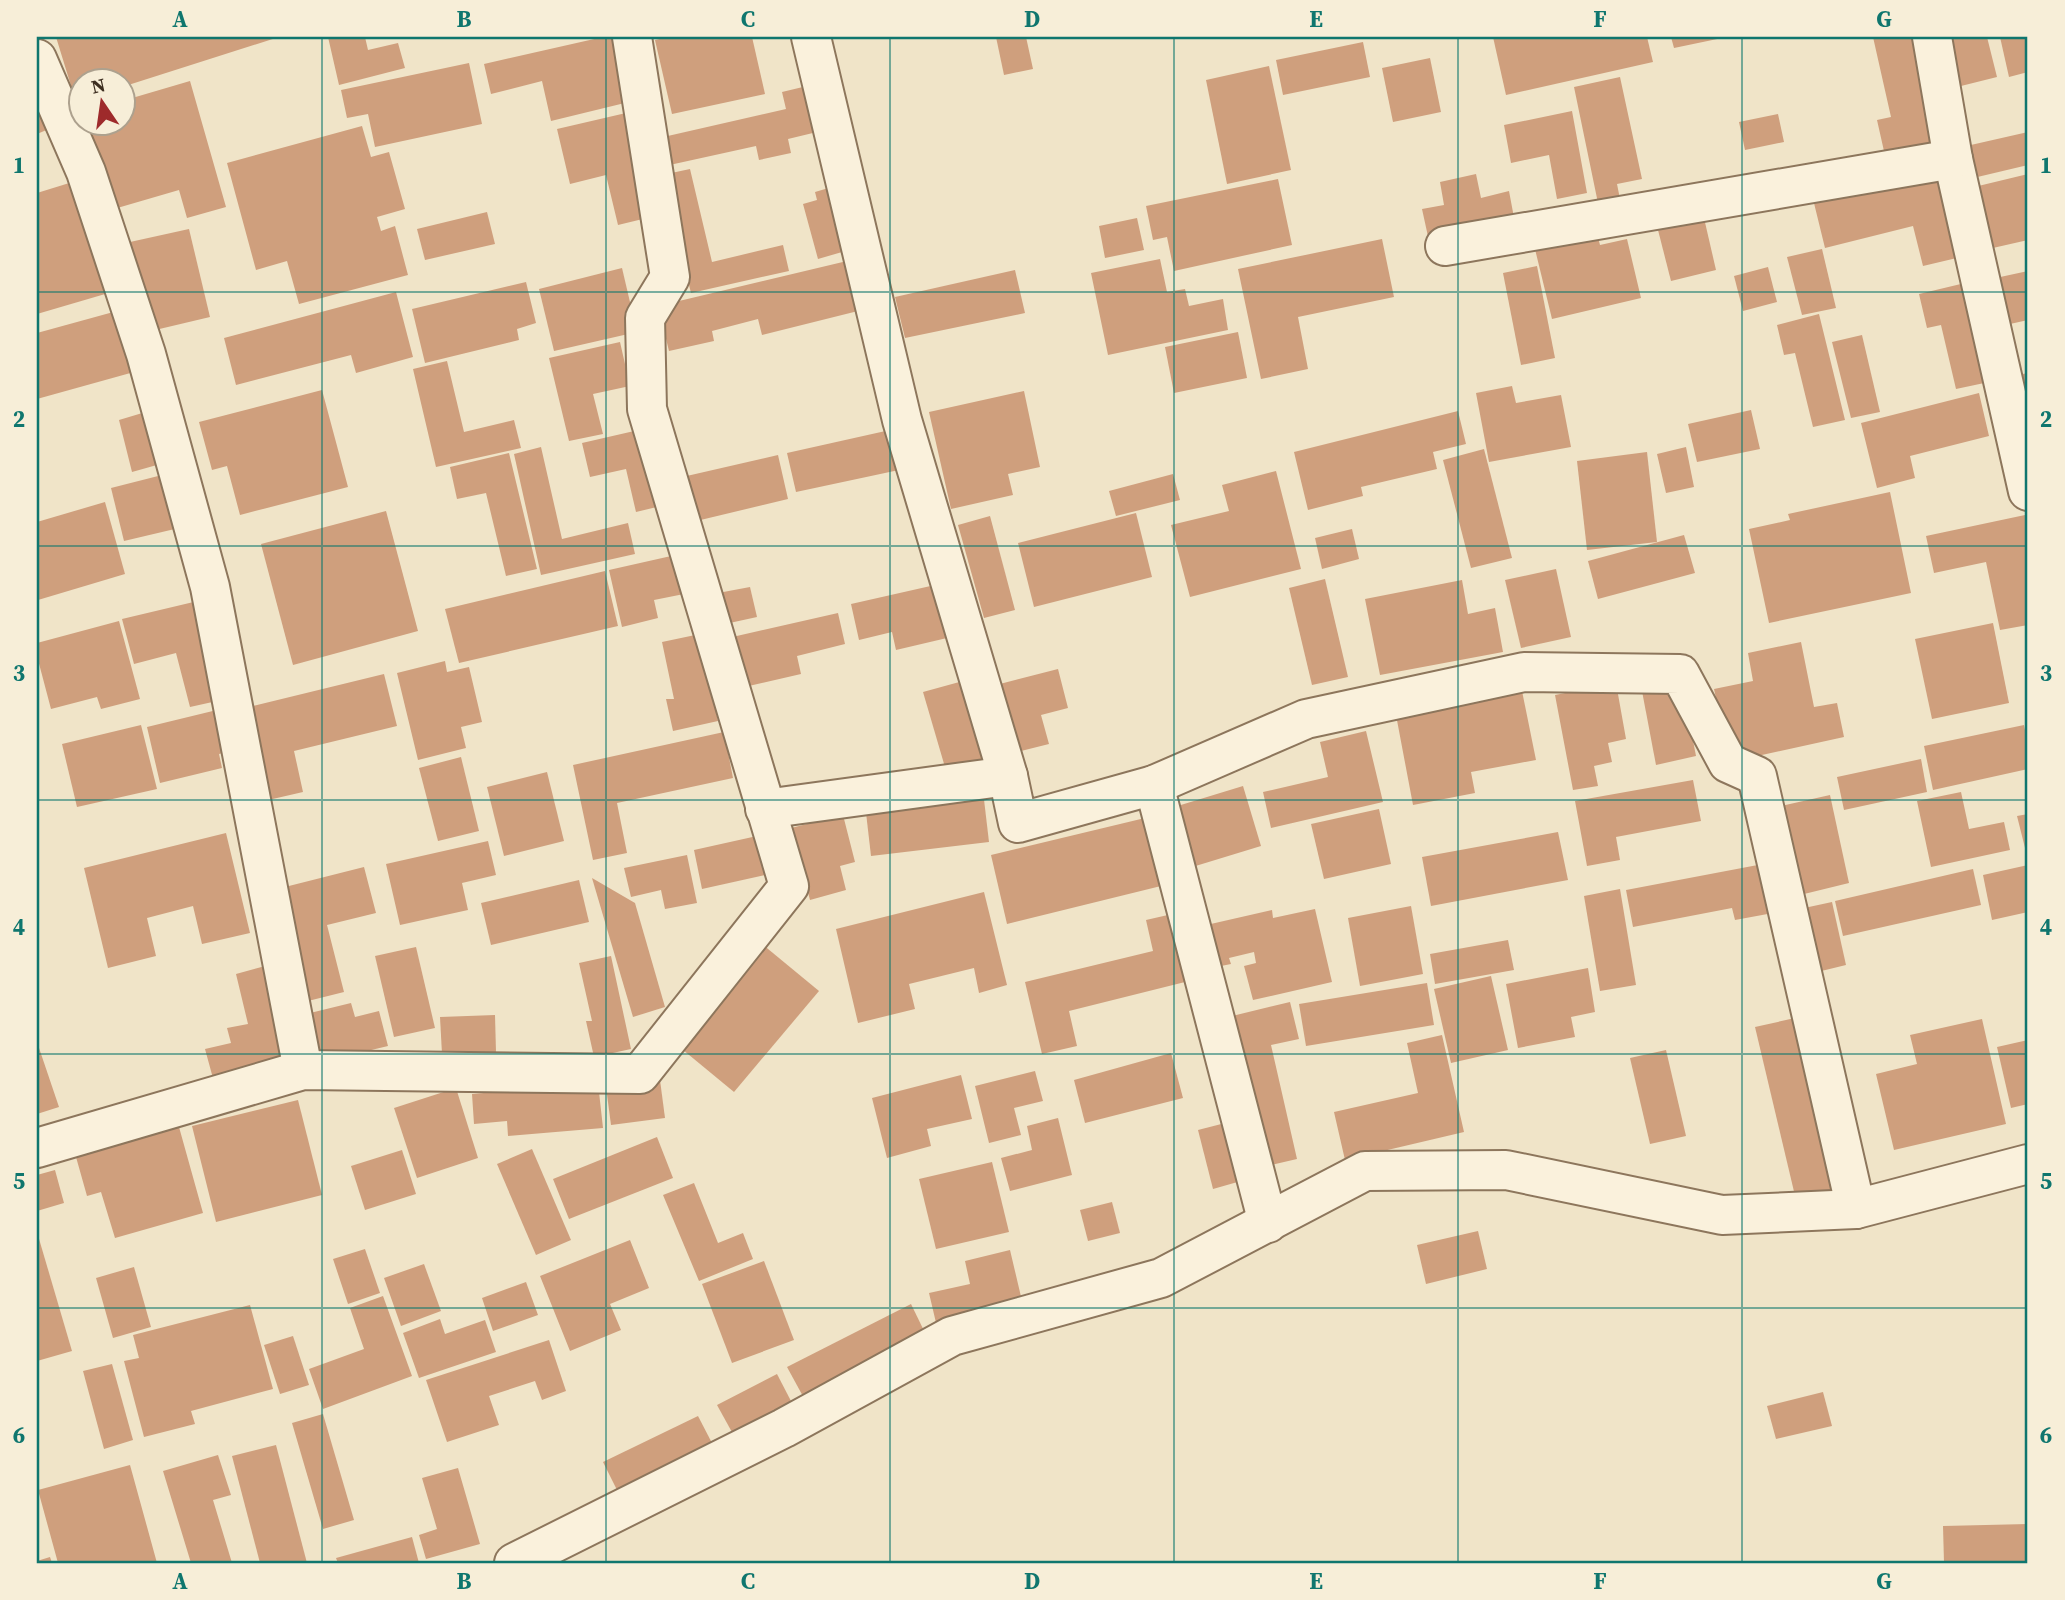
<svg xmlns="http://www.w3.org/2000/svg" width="2065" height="1600" font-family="'Source Serif 4',serif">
<rect width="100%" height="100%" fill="#f0e4c8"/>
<g fill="#cf9f7d">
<polygon points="56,37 279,37 122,87 122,80 80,80 80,100 76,102"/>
<polygon points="328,37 365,37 368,50 398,43 405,68 339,85"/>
<polygon points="603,37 617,37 633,101 551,121 542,81 491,94 484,64"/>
<polygon points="669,37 752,37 765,94 672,114 655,40"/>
<polygon points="996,37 1026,37 1033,69 1004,75"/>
<polygon points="1493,37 1647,37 1653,62 1506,95"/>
<polygon points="1671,37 1722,37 1722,38 1674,48"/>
<polygon points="1873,37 1916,37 1941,148 1886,160 1877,120 1891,117"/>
<polygon points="1940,37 1987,37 1997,77 1953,88"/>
<polygon points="2000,37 2028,37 2028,72 2009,77"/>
<polygon points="1363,42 1370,77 1283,95 1276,60"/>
<polygon points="1430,58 1441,112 1393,122 1382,68"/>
<polygon points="469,63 482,124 375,147 368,114 347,118 341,90"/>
<polygon points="1269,66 1291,170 1227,184 1206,80"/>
<polygon points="1620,77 1642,179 1617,184 1621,204 1599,208 1574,87"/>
<polygon points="37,80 56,126 37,134"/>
<polygon points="190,81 226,207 187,218 179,190 107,211 82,122 122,122 122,101"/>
<polygon points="807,86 817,132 788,139 791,153 759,160 756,146 665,166 659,138 786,109 782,92"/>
<polygon points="1572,111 1587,193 1557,199 1549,155 1511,163 1504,125"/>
<polygon points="626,113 651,217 618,225 606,175 570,184 557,129"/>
<polygon points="1778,114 1784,142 1745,150 1739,122"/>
<polygon points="362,126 371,157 389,152 405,209 377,217 381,231 395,226 408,275 299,304 287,261 256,270 227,163"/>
<polygon points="2028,132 2028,165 1969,179 1962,147"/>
<polygon points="1940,168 1961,257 1923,266 1913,226 1825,248 1813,199"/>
<polygon points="690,169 712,262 783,245 789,271 691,293 662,175"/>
<polygon points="1476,174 1481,198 1509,191 1515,223 1429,241 1422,209 1444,205 1440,182"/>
<polygon points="2028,174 2028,240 1984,250 1970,188"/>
<polygon points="1278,179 1292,245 1174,271 1167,237 1153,240 1146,206"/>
<polygon points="79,180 112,292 37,314 37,193"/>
<polygon points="832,187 849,250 818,259 803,204 817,200 815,192"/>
<polygon points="487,212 495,244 425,260 417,229"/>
<polygon points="1137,218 1144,250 1105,258 1099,226"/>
<polygon points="1704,218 1716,270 1671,281 1658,230"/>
<polygon points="189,229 210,317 151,331 130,242"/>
<polygon points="1596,230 1600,245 1627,239 1641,298 1552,319 1534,245"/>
<polygon points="1382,239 1394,297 1298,317 1308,369 1261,379 1238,269"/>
<polygon points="1822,249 1836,308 1802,315 1787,257"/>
<polygon points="1160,259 1167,292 1185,289 1189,306 1223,299 1228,330 1108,355 1091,273"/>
<polygon points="847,261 858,311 762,335 758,319 712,331 714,341 669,351 658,306"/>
<polygon points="1537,266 1555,358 1521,365 1503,273"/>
<polygon points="1768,267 1777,302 1743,311 1734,276"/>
<polygon points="622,268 637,332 554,351 539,289"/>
<polygon points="1015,270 1025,313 905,338 895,297"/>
<polygon points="2028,271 2028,320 2001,326 1991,279"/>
<polygon points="526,282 536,323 517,329 519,340 425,363 412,309"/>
<polygon points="1965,283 1989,382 1956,389 1941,325 1927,328 1919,294"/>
<polygon points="396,292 413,357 356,373 351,355 236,385 224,338"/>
<polygon points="117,311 134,372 37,399 37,333"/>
<polygon points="1819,314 1845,420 1813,427 1795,353 1784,355 1777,325"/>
<polygon points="1238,332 1247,378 1174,393 1165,347"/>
<polygon points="1862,335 1880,412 1851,418 1832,342"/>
<polygon points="620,342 630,386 593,394 603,434 569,441 549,358"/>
<polygon points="447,361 464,432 514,420 521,448 436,467 413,369"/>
<polygon points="2028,373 2028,442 2012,376"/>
<polygon points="1512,386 1516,403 1561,395 1571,447 1489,462 1476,393"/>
<polygon points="322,390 348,487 240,515 227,466 212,470 199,422"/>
<polygon points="1024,391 1040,467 1008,474 1013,495 951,509 929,412"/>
<polygon points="1979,393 1989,436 1910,456 1915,478 1877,488 1861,423"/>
<polygon points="1751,410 1760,449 1697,462 1688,424"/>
<polygon points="149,411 164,463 132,472 119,420"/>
<polygon points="1458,411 1466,444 1433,452 1437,469 1361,487 1363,496 1308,510 1294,452"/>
<polygon points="643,429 661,506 636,512 626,469 590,477 582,443"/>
<polygon points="890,430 899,470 796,492 787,453"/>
<polygon points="541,447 562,539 628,523 635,554 541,575 514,454"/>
<polygon points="1686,447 1694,487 1666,493 1657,454"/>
<polygon points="1484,449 1512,558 1471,568 1443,460"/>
<polygon points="1647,452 1657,542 1587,550 1577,461"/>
<polygon points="509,453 537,569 506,576 486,493 457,499 450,467"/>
<polygon points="778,455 788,499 688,523 678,478"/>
<polygon points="1276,471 1301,569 1190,597 1171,525 1229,511 1222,485"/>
<polygon points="166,474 179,528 124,541 111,488"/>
<polygon points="1173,474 1180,500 1116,516 1109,491"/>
<polygon points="1890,492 1911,593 1769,623 1749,529 1790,520 1788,514"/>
<polygon points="105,502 125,574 38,600 37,522"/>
<polygon points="386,511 418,631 293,665 261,544"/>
<polygon points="1136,513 1152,577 1034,607 1018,543"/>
<polygon points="2025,515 2028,529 2028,625 2000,630 1986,562 1934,573 1926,536"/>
<polygon points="990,516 1015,610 984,618 958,525"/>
<polygon points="1352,529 1359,559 1322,569 1315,538"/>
<polygon points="1684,535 1695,573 1598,599 1588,561"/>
<polygon points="680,554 689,593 654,600 658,618 622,627 609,570"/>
<polygon points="1556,569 1571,637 1521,648 1505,580"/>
<polygon points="605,571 618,626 459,663 445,609"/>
<polygon points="1325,579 1348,677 1312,685 1289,588"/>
<polygon points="1462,580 1468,614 1495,608 1503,652 1380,675 1365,599"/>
<polygon points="935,585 947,638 896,650 892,632 859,640 851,604"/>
<polygon points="750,587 757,617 725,624 718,593"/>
<polygon points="202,600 226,699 190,707 176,653 134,664 122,619"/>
<polygon points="838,613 845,644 797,656 801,674 740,688 728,638"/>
<polygon points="119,621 140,699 101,709 97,697 51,709 37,656 37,643"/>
<polygon points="1993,623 2009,703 1932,719 1915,639"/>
<polygon points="700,634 718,721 673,731 666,699 674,699 662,642"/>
<polygon points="1801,642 1814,707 1837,703 1844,737 1730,762 1714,689 1753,681 1748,653"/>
<polygon points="445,661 447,672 469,667 482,722 461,727 466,748 418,760 397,673"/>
<polygon points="1058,669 1068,708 1041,715 1049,744 1013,753 996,685"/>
<polygon points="384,674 397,726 294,751 303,792 264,801 241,709"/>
<polygon points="963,681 986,762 947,774 923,692"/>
<polygon points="1616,683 1626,739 1608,743 1612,762 1594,766 1598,786 1573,790 1555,695"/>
<polygon points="1682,684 1696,756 1656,765 1642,691"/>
<polygon points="1522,691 1536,760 1471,772 1475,793 1413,805 1396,715"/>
<polygon points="221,709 231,751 219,754 222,768 160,783 147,727"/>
<polygon points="141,725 157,789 77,807 62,744"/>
<polygon points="2024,725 2028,746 2028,769 1933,790 1924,746"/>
<polygon points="1366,731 1383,802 1271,828 1263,792 1328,777 1320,742"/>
<polygon points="724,732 733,778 617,803 627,853 593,860 573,765"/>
<polygon points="461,757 479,831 438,841 419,768"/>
<polygon points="1921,759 1927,792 1844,810 1837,777"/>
<polygon points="547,772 564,841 504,856 487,787"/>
<polygon points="1693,780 1701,821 1616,837 1620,860 1587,866 1575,801"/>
<polygon points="1243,786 1261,846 1189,868 1171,808"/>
<polygon points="983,791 989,842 871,856 865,804"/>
<polygon points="1961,792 1969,829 2004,822 2010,850 1931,867 1917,801"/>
<polygon points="1830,795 1849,883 1800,895 1781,806"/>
<polygon points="1379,809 1391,864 1324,879 1311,824"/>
<polygon points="2028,814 2028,856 2027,856 2017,816"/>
<polygon points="843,815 855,862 840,866 846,890 810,900 791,828"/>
<polygon points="1145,818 1161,886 1007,924 991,855"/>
<polygon points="1558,832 1568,880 1431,906 1422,857"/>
<polygon points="226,833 250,933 202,944 193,906 147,918 156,956 108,968 84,868"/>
<polygon points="757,836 765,875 702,889 694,850"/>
<polygon points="488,841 496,875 462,883 468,910 400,925 386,864"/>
<polygon points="687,855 697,903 665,909 661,890 631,897 624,868"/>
<polygon points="1763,864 1773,913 1735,920 1732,908 1633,927 1626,890"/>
<polygon points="2028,865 2028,912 1992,920 1983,875"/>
<polygon points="364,867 376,913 327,925 344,992 308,1001 281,888"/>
<polygon points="1973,869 1981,905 1843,936 1835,901"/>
<polygon points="592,878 635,903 665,1007 633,1017"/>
<polygon points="579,880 589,922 491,945 481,903"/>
<polygon points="1620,889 1636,985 1600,991 1584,896"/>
<polygon points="984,892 1007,985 979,993 974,968 909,984 915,1009 858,1023 836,929"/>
<polygon points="1832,902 1846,965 1809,974 1795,910"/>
<polygon points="1411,906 1423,974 1360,986 1348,918"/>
<polygon points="1315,909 1332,982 1253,1000 1244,966 1256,963 1254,952 1229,958 1231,964 1211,968 1202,926 1272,910 1273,918"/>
<polygon points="1181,912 1197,979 1069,1011 1077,1046 1042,1054 1025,982 1153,951 1146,920"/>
<polygon points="1508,940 1514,970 1435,984 1430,954"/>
<polygon points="762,944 819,991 734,1092 677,1045"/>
<polygon points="416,947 435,1028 394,1037 375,956"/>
<polygon points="611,956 631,1049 594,1057 586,1021 592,1021 579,963"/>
<polygon points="269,965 293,1062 214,1082 205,1049 231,1043 227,1028 248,1024 236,974"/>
<polygon points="1588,968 1595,1012 1571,1017 1575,1037 1518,1048 1506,984"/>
<polygon points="1491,976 1508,1050 1451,1063 1434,989"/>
<polygon points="1427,983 1434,1025 1306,1046 1299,1004"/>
<polygon points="1290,1002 1299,1039 1271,1045 1297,1159 1258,1168 1224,1018"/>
<polygon points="351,1003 355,1017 379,1011 388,1046 317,1063 306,1014"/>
<polygon points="495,1015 496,1052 442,1054 440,1017"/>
<polygon points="1795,1018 1836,1191 1796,1200 1755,1027"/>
<polygon points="1982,1019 2006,1124 1894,1150 1876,1074 1917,1064 1910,1035"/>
<polygon points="1442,1035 1464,1132 1345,1160 1334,1112 1418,1093 1407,1043"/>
<polygon points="2028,1040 2028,1104 2011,1108 1997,1047"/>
<polygon points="37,1042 59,1107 37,1114"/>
<polygon points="1666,1050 1686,1136 1650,1144 1630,1058"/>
<polygon points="1171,1053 1183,1098 1085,1123 1074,1080"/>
<polygon points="1035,1071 1043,1101 1014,1108 1021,1135 989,1143 975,1086"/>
<polygon points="961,1075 972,1119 927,1129 931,1146 887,1158 872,1098"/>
<polygon points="660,1080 665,1118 611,1125 606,1087"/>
<polygon points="598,1083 603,1128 508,1136 507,1121 474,1124 472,1094"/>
<polygon points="456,1088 478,1158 417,1178 394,1108"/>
<polygon points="298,1100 322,1195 216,1222 192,1126"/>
<polygon points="1058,1118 1072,1175 1010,1191 1001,1158 1032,1150 1027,1126"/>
<polygon points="1233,1121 1248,1179 1213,1189 1198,1130"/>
<polygon points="179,1127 203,1213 115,1238 101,1192 87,1196 76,1157"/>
<polygon points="657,1137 673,1178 569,1219 553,1179"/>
<polygon points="532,1149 571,1240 536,1255 497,1164"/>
<polygon points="402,1150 416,1194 365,1210 351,1166"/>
<polygon points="992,1162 1009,1232 936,1249 919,1179"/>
<polygon points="55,1170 64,1203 37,1211 37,1175"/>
<polygon points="694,1183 718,1243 743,1233 753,1259 699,1281 663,1195"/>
<polygon points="1112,1202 1120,1233 1088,1241 1080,1210"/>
<polygon points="1478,1231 1487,1269 1426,1284 1417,1245"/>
<polygon points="37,1232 72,1351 37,1361"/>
<polygon points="630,1240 649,1288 610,1304 621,1330 570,1351 540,1276"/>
<polygon points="365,1249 380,1293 348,1304 333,1259"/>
<polygon points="1010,1250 1023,1305 937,1327 929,1293 970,1284 965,1261"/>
<polygon points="764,1261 794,1340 732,1363 702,1284"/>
<polygon points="424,1264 441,1311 401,1326 384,1278"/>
<polygon points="134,1267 151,1327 113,1338 96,1278"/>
<polygon points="526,1282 538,1315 493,1331 482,1298"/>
<polygon points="383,1296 412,1376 323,1409 309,1369 364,1349 350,1308"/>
<polygon points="911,1304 928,1339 805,1400 787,1367"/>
<polygon points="250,1305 273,1389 191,1411 195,1424 144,1437 124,1361 139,1358 133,1335"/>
<polygon points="440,1319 445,1334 485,1320 496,1352 419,1378 403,1333"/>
<polygon points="293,1336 309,1385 280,1394 264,1345"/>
<polygon points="549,1340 566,1391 542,1400 535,1381 489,1396 499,1425 447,1442 426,1380"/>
<polygon points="112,1364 133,1440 104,1449 83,1371"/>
<polygon points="777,1374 792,1403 733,1434 717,1405"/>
<polygon points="1823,1392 1832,1426 1776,1439 1767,1406"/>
<polygon points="323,1414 354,1520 323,1529 292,1423"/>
<polygon points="698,1416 713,1445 618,1492 603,1462"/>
<polygon points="276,1445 307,1563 260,1563 232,1456"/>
<polygon points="218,1455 231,1495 213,1500 232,1563 191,1563 163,1471"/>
<polygon points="130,1465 157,1563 125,1563 124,1561 58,1563 38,1490"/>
<polygon points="458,1468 480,1544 426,1559 419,1535 437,1529 422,1478"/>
<polygon points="2028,1524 2028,1563 1944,1563 1943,1526"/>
<polygon points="412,1537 419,1563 338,1563 336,1558"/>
<polygon points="50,1557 52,1563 37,1563 37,1561"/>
</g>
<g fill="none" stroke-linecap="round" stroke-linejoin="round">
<defs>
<g id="street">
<polyline points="811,37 902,420 1008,776 1018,823 1154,785 1306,719 1524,672 1680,674 1728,763 1757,776 1856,1209"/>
<polyline points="1932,37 1953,159 2028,491"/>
<polyline points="37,59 86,172 146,354 210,587 303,1070"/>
<polyline points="1445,246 1953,159"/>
<polyline points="1154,785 1268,1223"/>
<polyline points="765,809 1008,776"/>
<polyline points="37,1148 303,1070 640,1074 789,886 647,409 645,318 670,277 632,37"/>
<polyline points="514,1563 784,1428 952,1336 1161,1278 1365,1171 1506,1170 1722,1215 1856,1209 2028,1164"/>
</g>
</defs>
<use href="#street" stroke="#8d765c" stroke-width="42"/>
<use href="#street" stroke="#faf1dc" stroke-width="38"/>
</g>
<path fill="none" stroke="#0f766e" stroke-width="2" stroke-opacity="0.55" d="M322,37V1563M606,37V1563M890,37V1563M1174,37V1563M1458,37V1563M1742,37V1563M37,292H2028M37,546H2028M37,800H2028M37,1054H2028M37,1308H2028"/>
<rect width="2065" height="1600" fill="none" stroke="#f7eed8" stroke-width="77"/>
<g transform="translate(102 102) rotate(347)"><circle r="33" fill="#f7eed8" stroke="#ada18e" stroke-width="2"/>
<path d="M0-5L12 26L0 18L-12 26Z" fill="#9e2a2b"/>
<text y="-10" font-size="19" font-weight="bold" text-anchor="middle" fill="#3d2e20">N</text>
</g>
<rect x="38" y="38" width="1988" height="1524" fill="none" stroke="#0f766e" stroke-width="2.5"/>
<g font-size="23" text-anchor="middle" font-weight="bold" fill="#0f766e">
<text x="180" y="27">A</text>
<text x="464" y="27">B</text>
<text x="748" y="27">C</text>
<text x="1032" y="27">D</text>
<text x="1316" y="27">E</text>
<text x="1600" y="27">F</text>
<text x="1884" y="27">G</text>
<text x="19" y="173">1</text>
<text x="2046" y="173">1</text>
<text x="19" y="427">2</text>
<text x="2046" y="427">2</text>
<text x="19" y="681">3</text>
<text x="2046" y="681">3</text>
<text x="19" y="935">4</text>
<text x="2046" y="935">4</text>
<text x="19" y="1189">5</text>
<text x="2046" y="1189">5</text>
<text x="19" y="1443">6</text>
<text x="2046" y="1443">6</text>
<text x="180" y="1589">A</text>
<text x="464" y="1589">B</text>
<text x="748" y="1589">C</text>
<text x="1032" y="1589">D</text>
<text x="1316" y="1589">E</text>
<text x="1600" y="1589">F</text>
<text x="1884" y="1589">G</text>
</g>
</svg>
